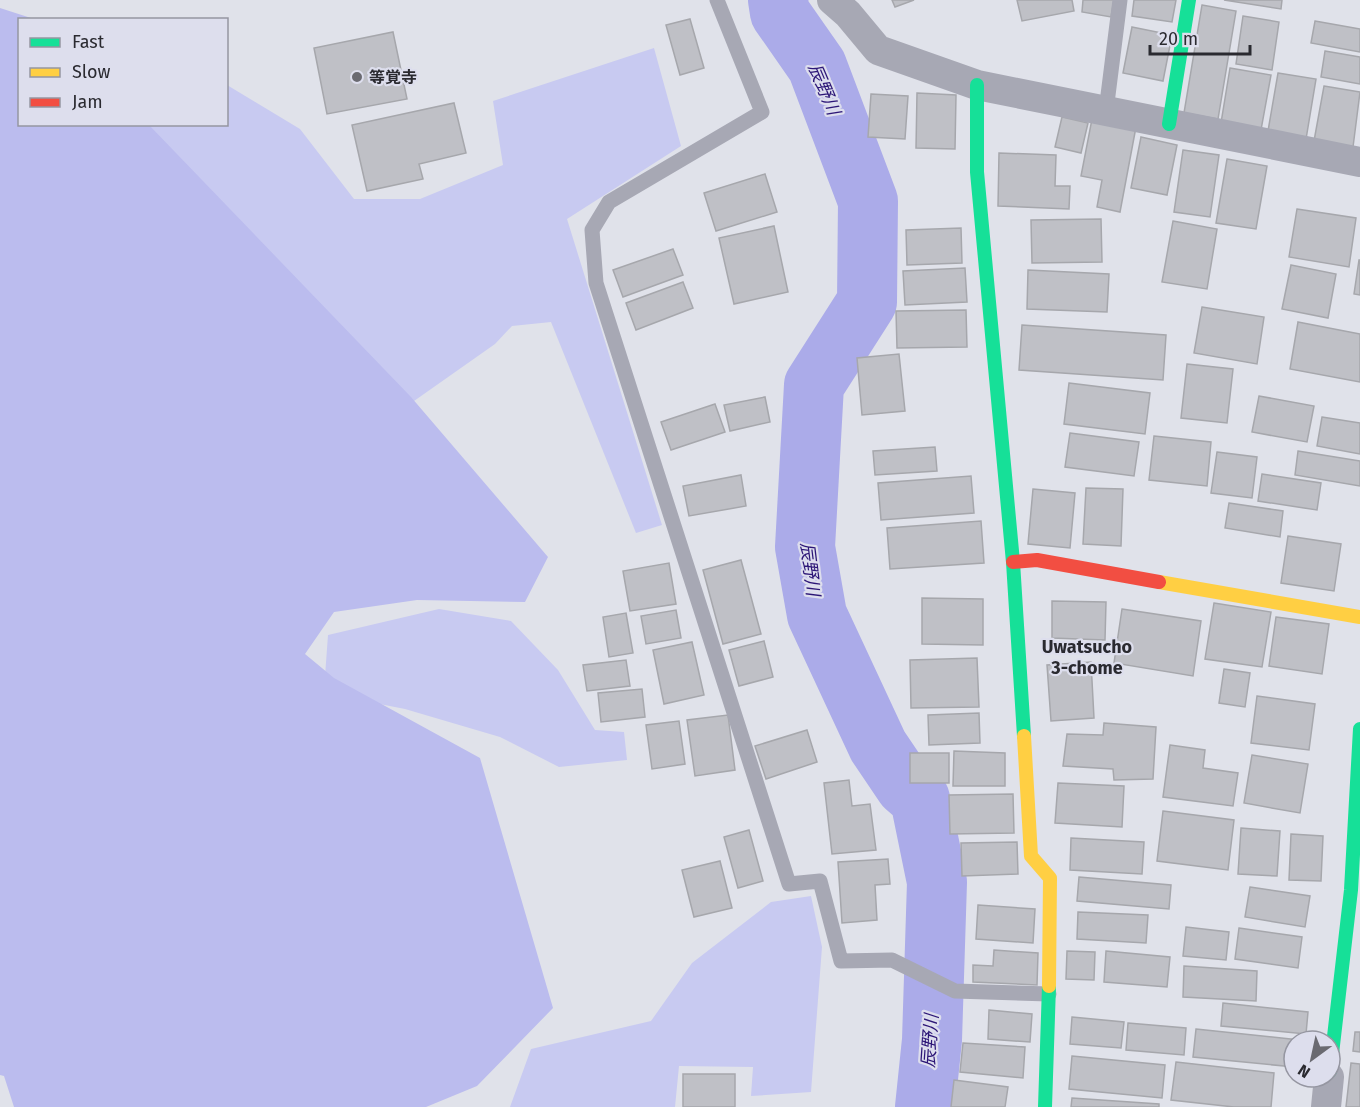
<svg xmlns="http://www.w3.org/2000/svg" width="1360" height="1107" font-family="'Fira Sans','Noto Sans JP',sans-serif">
<rect width="100%" height="100%" fill="#e0e2ea"/>
<g fill="#c8caf1">
<polygon points="654,48 681,146 567,219 662,525 636,533 551,322 512,326 495,344 414,401 131,125 226,124 227,85 300,129 354,199 420,199 503,165 493,101"/>
<polygon points="439,609 511,621 558,670 595,730 624,732 627,760 559,767 500,737 405,709 334,695 324,690 328,635"/>
<polygon points="811,896 822,947 811,1092 751,1096 753,1067 679,1066 675,1107 510,1107 531,1049 651,1021 692,963 771,902"/>
</g>
<polygon fill="#bbbcee" points="0,8 34,19 20,20 20,124 149,125 411,397 548,557 525,602 417,600 334,612 305,654 334,678 480,758 553,1008 477,1086 426,1107 14,1107 4,1076 0,1075"/>
<g fill="none" stroke-linecap="round" stroke-linejoin="round">
<polyline stroke="#ababe9" stroke-width="60" points="778,0 780,13 817,66 868,201 867,302 814,385 805,547 817,615 878,746 905,786 920,799 937,882 932,1040 925,1107"/>
</g>
<g fill="#bfc0c6" stroke="#a6a7ac" stroke-width="1.5">
<polygon points="892,0 914,0 895,7"/>
<polygon points="1017,0 1072,0 1074,11 1022,21"/>
<polygon points="1083,0 1114,0 1111,17 1082,12"/>
<polygon points="1134,0 1176,0 1172,22 1132,16"/>
<polygon points="1224,0 1282,0 1281,9"/>
<polygon points="1202,5 1236,11 1218,119 1184,113"/>
<polygon points="1243,16 1279,22 1272,70 1236,64"/>
<polygon points="690,19 704,68 680,75 666,25"/>
<polygon points="1315,21 1360,29 1360,52 1311,43"/>
<polygon points="1132,27 1172,35 1163,81 1123,73"/>
<polygon points="393,32 407,99 327,114 314,48"/>
<polygon points="1325,51 1360,57 1360,84 1321,77"/>
<polygon points="1230,68 1271,75 1261,130 1221,123"/>
<polygon points="1278,73 1316,79 1306,139 1268,131"/>
<polygon points="1324,86 1360,92 1353,147 1314,141"/>
<polygon points="917,93 956,95 955,149 916,148"/>
<polygon points="871,94 908,96 905,139 868,137"/>
<polygon points="454,103 466,153 419,164 423,179 367,191 352,125"/>
<polygon points="1062,117 1088,123 1081,153 1055,147"/>
<polygon points="1092,119 1136,127 1120,212 1097,207 1102,180 1081,176"/>
<polygon points="1141,137 1177,145 1167,195 1131,188"/>
<polygon points="1183,150 1219,155 1210,217 1174,212"/>
<polygon points="999,153 1056,155 1055,186 1070,186 1069,209 998,206"/>
<polygon points="1227,159 1267,166 1256,229 1216,223"/>
<polygon points="765,174 777,212 716,231 704,193"/>
<polygon points="1297,209 1356,218 1349,267 1289,257"/>
<polygon points="1101,219 1102,262 1032,263 1031,220"/>
<polygon points="1173,221 1217,229 1207,289 1162,282"/>
<polygon points="774,226 788,292 734,304 719,238"/>
<polygon points="961,228 962,263 907,265 906,230"/>
<polygon points="673,249 683,275 623,297 613,270"/>
<polygon points="1359,260 1360,260 1360,295 1354,294"/>
<polygon points="1291,265 1336,274 1328,318 1282,309"/>
<polygon points="965,268 967,302 905,305 903,271"/>
<polygon points="1028,270 1109,274 1107,312 1027,309"/>
<polygon points="683,282 693,308 636,330 626,303"/>
<polygon points="1202,307 1264,317 1257,364 1194,353"/>
<polygon points="966,310 967,347 897,348 896,311"/>
<polygon points="1298,322 1360,334 1360,382 1290,369"/>
<polygon points="1022,325 1166,335 1163,380 1019,370"/>
<polygon points="899,354 905,411 862,415 857,358"/>
<polygon points="1187,364 1233,369 1227,423 1181,418"/>
<polygon points="1069,383 1150,393 1145,434 1064,424"/>
<polygon points="1259,396 1314,406 1307,442 1252,432"/>
<polygon points="765,397 770,422 730,431 724,405"/>
<polygon points="715,404 725,432 671,450 661,422"/>
<polygon points="1322,417 1360,423 1360,454 1317,446"/>
<polygon points="1070,433 1139,442 1134,476 1065,467"/>
<polygon points="1154,436 1211,442 1207,486 1149,480"/>
<polygon points="935,447 937,471 875,475 873,451"/>
<polygon points="1298,451 1360,461 1360,486 1295,475"/>
<polygon points="1217,452 1257,457 1252,498 1211,493"/>
<polygon points="1262,474 1321,483 1317,510 1258,501"/>
<polygon points="741,475 746,506 689,516 683,486"/>
<polygon points="971,476 974,513 881,520 878,483"/>
<polygon points="1086,488 1123,489 1121,546 1083,544"/>
<polygon points="1033,489 1075,493 1070,548 1028,544"/>
<polygon points="1229,503 1283,511 1280,537 1225,528"/>
<polygon points="981,521 984,563 890,569 887,528"/>
<polygon points="1288,536 1341,544 1334,591 1281,583"/>
<polygon points="741,560 761,634 723,644 703,570"/>
<polygon points="669,563 676,604 630,611 623,571"/>
<polygon points="922,598 983,599 983,645 922,644"/>
<polygon points="1052,601 1106,602 1105,640 1052,638"/>
<polygon points="1214,603 1271,612 1262,667 1205,659"/>
<polygon points="1122,609 1201,621 1193,676 1114,663"/>
<polygon points="676,610 681,638 646,644 641,616"/>
<polygon points="626,613 633,653 609,657 603,617"/>
<polygon points="1276,617 1329,624 1322,674 1269,666"/>
<polygon points="764,641 773,677 739,686 729,650"/>
<polygon points="692,642 704,695 664,704 653,650"/>
<polygon points="977,658 979,707 911,708 910,660"/>
<polygon points="626,660 630,686 587,691 583,665"/>
<polygon points="1091,662 1094,718 1051,721 1047,665"/>
<polygon points="1224,669 1250,673 1245,707 1219,703"/>
<polygon points="642,689 645,717 601,722 598,693"/>
<polygon points="1257,696 1315,704 1309,750 1251,743"/>
<polygon points="979,713 980,743 929,745 928,715"/>
<polygon points="728,715 735,770 695,776 687,720"/>
<polygon points="679,721 685,764 652,769 646,725"/>
<polygon points="1104,723 1156,727 1153,779 1114,780 1113,769 1063,766 1067,734 1103,735"/>
<polygon points="807,730 817,762 766,779 755,746"/>
<polygon points="1170,745 1205,750 1203,768 1238,773 1233,806 1163,797"/>
<polygon points="954,751 1005,753 1005,786 953,786"/>
<rect x="910" y="753" width="39" height="30"/>
<polygon points="1252,755 1308,764 1300,813 1244,803"/>
<polygon points="849,780 852,806 870,804 876,850 832,854 824,783"/>
<polygon points="1058,783 1124,786 1122,827 1055,823"/>
<polygon points="1013,794 1014,833 950,834 949,795"/>
<polygon points="1163,811 1234,820 1228,870 1157,861"/>
<polygon points="1241,828 1280,831 1277,876 1238,874"/>
<polygon points="749,830 763,881 738,888 724,837"/>
<polygon points="1291,834 1323,836 1321,881 1289,880"/>
<polygon points="1071,838 1144,842 1142,874 1070,870"/>
<polygon points="1017,842 1018,874 962,876 961,843"/>
<polygon points="888,859 890,884 875,885 877,920 842,923 838,862"/>
<polygon points="720,861 732,908 694,917 682,870"/>
<polygon points="1079,877 1171,885 1169,909 1077,901"/>
<polygon points="1250,887 1310,896 1305,927 1245,917"/>
<polygon points="978,905 1035,909 1033,943 976,939"/>
<polygon points="1078,912 1148,915 1146,943 1077,939"/>
<polygon points="1186,927 1229,932 1226,960 1183,956"/>
<polygon points="1239,928 1302,937 1298,968 1235,959"/>
<polygon points="994,950 1038,953 1037,985 973,982 973,965 993,966"/>
<polygon points="1067,951 1095,952 1094,980 1066,979"/>
<polygon points="1106,951 1170,957 1167,987 1104,982"/>
<polygon points="1184,966 1257,971 1256,1001 1183,997"/>
<polygon points="1223,1003 1308,1012 1306,1034 1221,1026"/>
<polygon points="989,1010 1032,1014 1030,1042 988,1039"/>
<polygon points="1072,1017 1124,1022 1121,1048 1070,1044"/>
<polygon points="1128,1023 1186,1028 1184,1055 1126,1050"/>
<polygon points="1196,1029 1300,1040 1294,1041 1294,1067 1193,1057"/>
<polygon points="1355,1032 1360,1032 1360,1052 1353,1051"/>
<polygon points="963,1043 1025,1047 1023,1078 960,1072"/>
<polygon points="1072,1056 1165,1065 1162,1098 1069,1089"/>
<polygon points="1176,1062 1274,1073 1271,1107 1234,1107 1171,1100"/>
<polygon points="1351,1063 1360,1064 1360,1107 1346,1107"/>
<rect x="683" y="1074" width="52" height="33"/>
<polygon points="954,1080 1008,1087 1005,1107 951,1107"/>
<polygon points="1072,1098 1159,1104 1159,1107 1071,1107"/>
</g>
<g fill="none" stroke-linecap="round" stroke-linejoin="round">
<g stroke="#a7a8b4" stroke-width="15">
<polyline points="717,0 762,112 609,202 592,230 596,283 789,884 820,881 841,961 892,960 955,991 1049,994"/>
<polyline points="1106,111 1120,0"/>
</g>
<g stroke="#a7a8b4" stroke-width="30">
<polyline points="832,0 848,14 878,50 977,85 1360,162"/>
<polyline points="1326,1107 1329,1077"/>
</g>
<g stroke="#16e098" stroke-width="14">
<polyline points="977,85 977,172 1013,562 1024,736"/>
<polyline points="1169,124 1189,0"/>
<polyline points="1330,1071 1351,890 1360,729"/>
<polyline points="1045,1107 1049,986"/>
</g>
<g stroke="#ffcf43" stroke-width="14">
<polyline points="1159,582 1360,617"/>
<polyline points="1024,736 1031,856 1050,878 1049,986"/>
</g>
<polyline stroke="#f24e42" stroke-width="14" points="1013,562 1037,560 1159,582"/>
</g>
<circle fill="#6a6a71" stroke="#dddeed" stroke-width="2" cx="357" cy="77" r="6"/>
<g text-anchor="middle" dominant-baseline="central" stroke-width="4.5" stroke-linejoin="round" paint-order="stroke">
<g font-size="16" font-weight="bold" fill="#2a2a30" stroke="#dddeed" text-anchor="start">
<text x="369" y="77">等覚寺</text>
</g>
<g font-size="18" font-style="italic" fill="#2c1677" stroke="#dddeed">
<text transform="translate(824 89) rotate(67)">辰野川</text>
<text transform="translate(810 569) rotate(83)">辰野川</text>
<text transform="translate(930 1041) rotate(-86)">辰野川</text>
</g>
<g font-size="18" font-weight="bold" fill="#2a2a30" stroke="#dddeed">
<text x="1087" y="647">Uwatsucho<tspan x="1087" dy="21">3-chome</tspan></text>
</g>
</g>
<rect x="18" y="18" width="210" height="108" fill="#dddeed" stroke="#9596a1" stroke-width="1.5"/>
<rect x="30" y="38" width="30" height="9" fill="#16e098" stroke="#9596a1" stroke-width="1.5"/>
<text x="72" y="48" font-size="18" fill="#2a2a30">Fast</text>
<rect x="30" y="68" width="30" height="9" fill="#ffcf43" stroke="#9596a1" stroke-width="1.5"/>
<text x="72" y="78" font-size="18" fill="#2a2a30">Slow</text>
<rect x="30" y="98" width="30" height="9" fill="#f24e42" stroke="#9596a1" stroke-width="1.5"/>
<text x="72" y="108" font-size="18" fill="#2a2a30">Jam</text>
<g transform="translate(1312 1059) rotate(213)"><circle r="28" fill="#dddeed" stroke="#9596a1" stroke-width="1.5"/>
<path d="M0-4.5L10 22L0 15L-10 22Z" fill="#6a6a71"/>
<text y="-9" font-size="16" font-weight="bold" text-anchor="middle" fill="#2a2a30">N</text>
</g>
<path d="M1150 45v9h100v-9" fill="none" stroke="#2a2a30" stroke-width="3"/>
<text x="1159" y="45" font-size="18" fill="#2a2a30" stroke="#dddeed" stroke-width="4.5" paint-order="stroke">20 m</text>
</svg>
